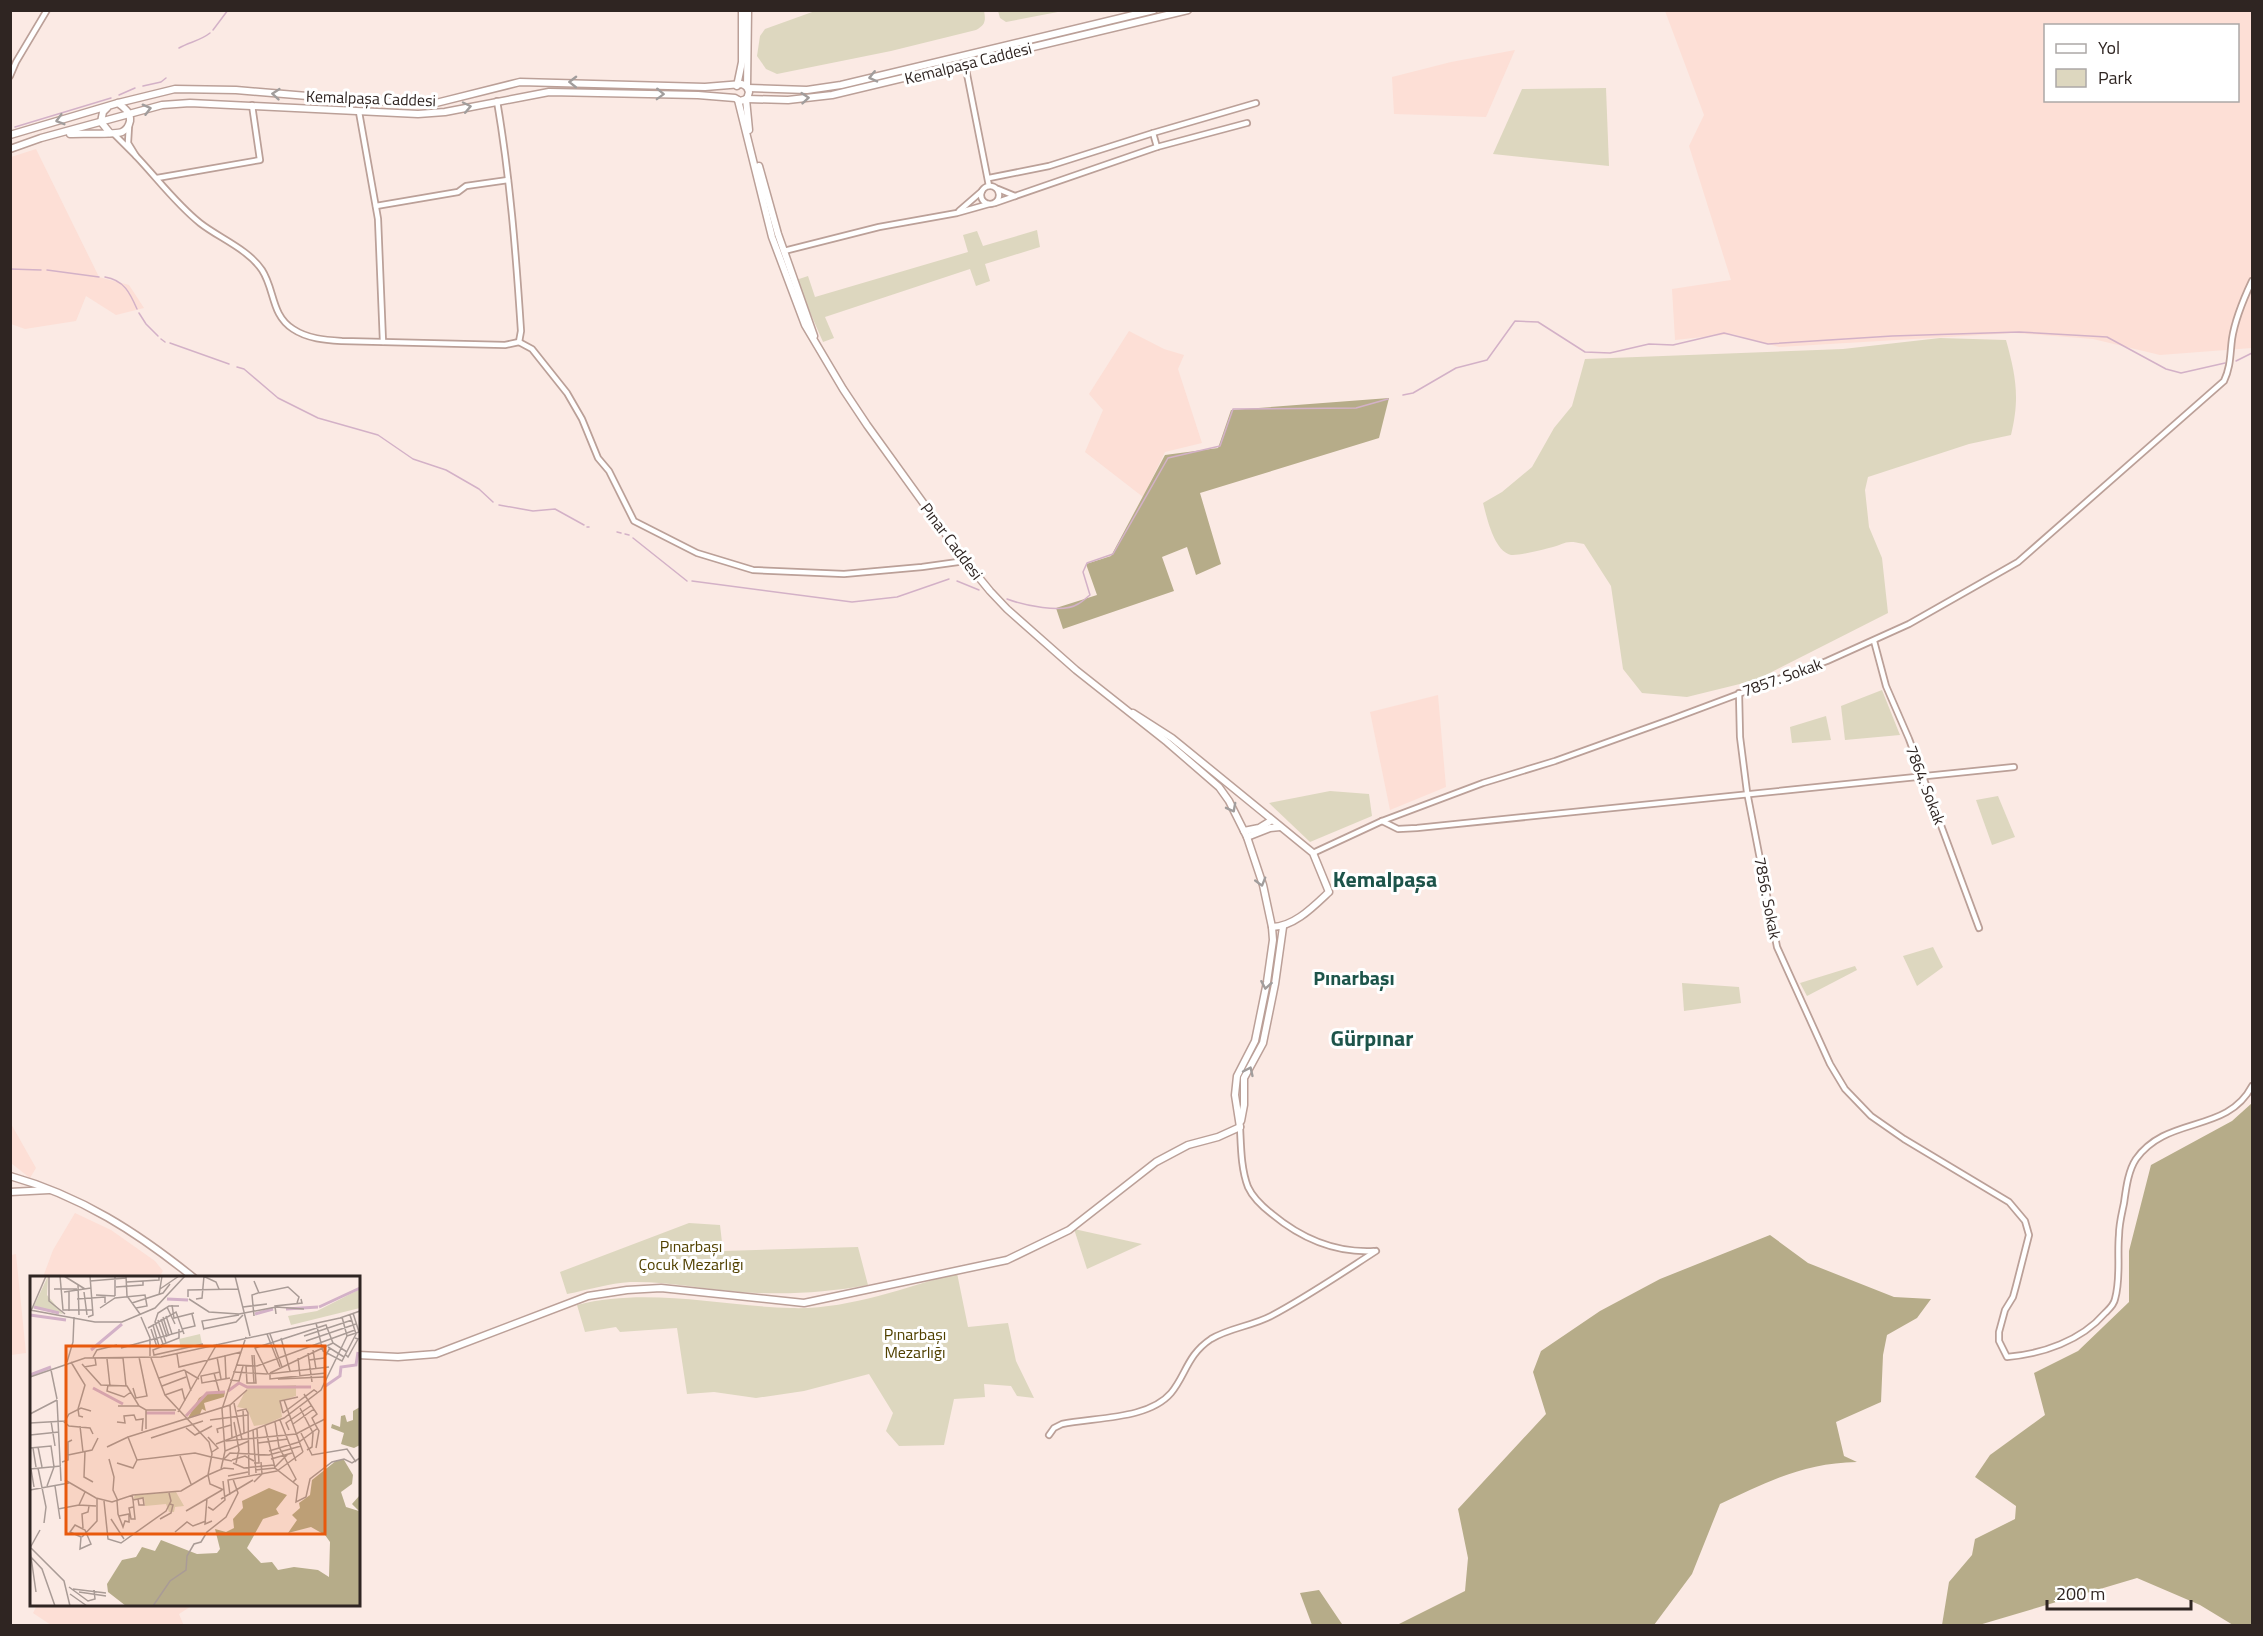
<svg xmlns="http://www.w3.org/2000/svg" width="2263" height="1636" font-family="'Titillium Web',sans-serif">
<rect width="100%" height="100%" fill="#fbeae4"/>
<g fill="#fddfd6" fill-rule="evenodd">
<path d="M1665,11H2252V348L2160,355L2093,339L2015,333L1779,347L1732,334L1675,340L1672,289L1731,280L1689,146L1704,115ZM2046,26H2238V100H2046Z"/>
<polygon points="1515,50 1486,117 1394,114 1392,77 1451,62"/>
<polygon points="36,149 99,277 129,285 144,308 116,315 86,296 76,321 25,329 11,324 11,157"/>
<polygon points="1129,331 1164,349 1184,355 1178,369 1202,443 1165,452 1143,497 1085,452 1103,410 1089,394"/>
<polygon points="1438,695 1446,787 1390,810 1370,712"/>
<polygon points="10,1122 36,1168 30,1178 11,1163"/>
<polygon points="75,1213 111,1230 155,1261 163,1271 159,1277 43,1277 53,1250"/>
<polygon points="16,1254 26,1353 11,1355 11,1255"/>
<polygon points="37,1605 37,1604 193,1605 179,1614 184,1626 51,1625 33,1613"/>
</g>
<g fill="#ddd7bf">
<path d="M984,11C986,21 985,25 976,30L891,51L777,74L766,69L757,56L760,36L765,29L815,11Z"/>
<polygon points="998,11 998,10 1063,11 1006,22 1000,18"/>
<polygon points="1606,88 1609,166 1493,154 1522,89"/>
<polygon points="1037,230 1040,247 985,264 990,281 976,286 970,269 825,317 834,338 823,342 796,280 808,276 815,297 968,252 963,235 977,231 983,246"/>
<path d="M1940,338L2006,340C2016,376 2020,398 2011,435L1969,444L1868,477L1865,490L1869,527L1882,558L1888,613L1756,680L1687,697L1642,693L1623,669L1611,586L1584,544C1564,539 1566,544 1549,548C1541,550 1518,556 1511,555C1494,551 1487,518 1483,503L1502,492L1532,467L1554,428L1572,406L1585,359L1843,349Z"/>
<polygon points="1882,690 1900,735 1845,740 1841,706"/>
<polygon points="1826,716 1831,740 1792,743 1790,727"/>
<polygon points="1330,791 1369,794 1372,816 1310,842 1269,803"/>
<polygon points="1998,796 2015,837 1992,845 1976,800"/>
<polygon points="1933,947 1943,967 1917,986 1903,956"/>
<polygon points="1855,966 1857,970 1807,996 1800,983"/>
<polygon points="1682,983 1739,987 1741,1003 1684,1011"/>
<path d="M689,1223L720,1225L723,1251L858,1247L868,1285C825,1293 783,1295 740,1292C703,1289 667,1281 630,1282C610,1283 588,1290 567,1294L560,1272Z"/>
<polygon points="1074,1229 1142,1244 1087,1269"/>
<path d="M957,1273L968,1327L1008,1323L1016,1361L1034,1398L1017,1396L1011,1386L984,1384L985,1397L954,1399L944,1445L899,1446L886,1431L893,1413L869,1374L804,1391L756,1398L714,1392L687,1394L677,1328L620,1332L616,1327L585,1332L577,1305C648,1287 720,1306 791,1308C847,1310 903,1288 957,1273Z"/>
</g>
<g fill="#b6ac89">
<polygon points="1389,398 1379,438 1200,493 1221,564 1196,575 1187,547 1162,557 1174,591 1063,629 1056,608 1097,595 1086,564 1111,556 1165,455 1218,448 1231,410"/>
<polygon points="2252,1103 2252,1625 2233,1625 2200,1605 2137,1578 1979,1625 1942,1625 1949,1582 1972,1555 1975,1539 2015,1519 2016,1506 1975,1477 1990,1455 2045,1415 2034,1373 2078,1351 2129,1302 2129,1251 2151,1165 2232,1121"/>
<path d="M1770,1235L1808,1263L1894,1297L1931,1299L1917,1318L1887,1335L1883,1355L1881,1402L1836,1422L1844,1456L1857,1462C1804,1463 1766,1482 1720,1504L1692,1574L1654,1625H1397L1465,1591L1468,1558L1458,1509L1546,1414L1533,1372L1541,1351L1600,1311L1660,1279Z"/>
<polygon points="1319,1590 1342,1624 1368,1625 1312,1625 1300,1593"/>
</g>
<g fill="none" stroke-linecap="round" stroke-linejoin="round">
<g stroke="#d3b1c7" stroke-width="1.5">
<polyline points="213,30 228,10"/>
<path d="M179,48C189,42 200,41 210,33"/>
<polyline points="143,86 161,82 166,78"/>
<polyline points="119,95 135,88"/>
<polyline points="15,127 111,98"/>
<polyline points="10,269 41,270"/>
<polyline points="47,270 99,277"/>
<path d="M105,277C124,280 130,293 137,309"/>
<polyline points="139,313 146,324 158,336"/>
<polyline points="161,339 165,342"/>
<polyline points="170,343 229,364"/>
<polyline points="2236,361 2252,353"/>
<polyline points="237,367 244,369 278,398 318,418 378,435 413,459 446,470 479,489 493,502"/>
<polyline points="1403,395 1413,393 1456,368 1487,360 1515,321 1538,322 1585,352 1610,353 1649,344 1673,345 1724,333 1768,344 1892,336 2019,332 2107,337 2166,369 2181,373 2225,363"/>
<polyline points="499,505 533,511 555,509 584,525"/>
<polyline points="587,527 589,527"/>
<polyline points="617,532 621,533"/>
<polyline points="625,534 629,535"/>
<polyline points="633,538 687,581"/>
<polyline points="692,581 852,602 897,597 949,579"/>
<polyline points="957,581 979,590"/>
<path d="M1007,599C1023,605 1062,614 1078,604C1082,602 1086,598 1090,595L1083,572L1087,563L1113,554L1168,458L1220,446L1233,409L1356,408L1388,399"/>
</g>
<defs>
<g id="minor">
<polyline points="965,64 989,186"/>
<polyline points="10,76 16,62 47,10"/>
<path d="M497,101C510,177 516,254 521,331L519,342"/>
<polyline points="359,112 378,219 383,342"/>
<polyline points="1153,133 1157,147"/>
<polyline points="114,134 136,156 128,143 129,126"/>
<path d="M136,156C157,178 176,204 200,223C219,238 248,249 262,270C275,290 271,315 293,329C308,339 326,340 342,341L505,345L519,342L532,349L567,393L582,419L598,458L609,471L634,521L697,553L753,570L844,574L922,567L958,562L963,558"/>
<polyline points="157,178 260,160 252,105"/>
<polyline points="989,178 1049,166 1153,133 1256,103"/>
<circle cx="990" cy="195" r="9"/>
<polyline points="998,189 1015,196"/>
<polyline points="995,203 1157,147 1247,123"/>
<polyline points="376,206 458,192 466,186 508,180"/>
<polyline points="959,211 982,191"/>
<polyline points="784,251 879,227 957,213 989,204"/>
<polyline points="1874,641 1886,686 1909,739 1979,928"/>
<path d="M1739,693L1740,737L1747,792L1777,947L1830,1064L1845,1089L1871,1116L1904,1139L2009,1202L2025,1221L2029,1235L2016,1286L2013,1297L2005,1310L1999,1332V1341L2007,1357C2042,1354 2081,1341 2105,1313C2109,1309 2114,1305 2115,1299C2121,1278 2117,1256 2119,1235C2119,1224 2122,1213 2124,1203C2126,1189 2128,1171 2136,1159C2167,1115 2227,1134 2252,1086"/>
<polyline points="1382,821 1398,829 1417,828 2014,767"/>
<path d="M1313,853L1382,821L1483,783L1555,761L1672,719L1827,661L1909,624L2018,562L2224,381C2231,366 2230,354 2232,339C2235,319 2244,298 2252,281"/>
<path d="M1240,1127C1241,1147 1241,1169 1248,1187C1253,1198 1263,1207 1272,1214C1302,1239 1335,1253 1374,1251"/>
<path d="M1049,1435L1054,1428L1062,1424C1094,1417 1148,1420 1171,1393C1186,1375 1187,1355 1211,1339C1229,1328 1252,1326 1271,1316C1307,1297 1342,1273 1376,1251"/>
</g>
<g id="major">
<polyline points="737,86 742,62 742,10"/>
<polyline points="747,87 748,10"/>
<polyline points="748,88 807,90 841,85 1154,10"/>
<polyline points="746,99 749,130"/>
<polyline points="747,99 788,100 832,95 1188,10"/>
<polyline points="738,100 772,237 805,325 843,389 867,425 963,558 990,591 1007,609 1076,670 1167,742 1219,787 1229,801 1247,837 1263,885 1272,927 1273,940 1267,982 1255,1041 1237,1076 1235,1095 1240,1127"/>
<polyline points="107,108 103,112 101,122 110,133"/>
<path d="M70,134C80,133 116,135 122,132C126,130 129,126 130,121C131,112 124,108 118,103"/>
<polyline points="10,135 118,103 175,89 236,90 367,101 436,103 520,82 705,87 742,84 747,87 749,92 747,99 740,101 735,98 698,95 549,92 445,112 418,114 190,103 162,105 41,138 10,149"/>
<polyline points="759,166 778,234 814,336"/>
<path d="M1133,713L1172,738L1313,853L1329,892C1314,906 1294,927 1272,927"/>
<polyline points="1244,831 1259,828 1272,820"/>
<polyline points="1247,837 1270,828 1280,827"/>
<polyline points="1241,1121 1244,1105 1244,1078 1263,1043 1275,984 1283,927"/>
<path d="M10,1176C81,1196 137,1232 194,1278"/>
<polyline points="10,1192 49,1190"/>
<polyline points="358,1355 398,1357 436,1354 588,1296 627,1290 661,1288 804,1303 1007,1260 1069,1230 1156,1162 1188,1145 1218,1137 1240,1127"/>
</g>
</defs>
<use href="#minor" stroke="#bba098" stroke-width="8"/>
<use href="#major" stroke="#bba098" stroke-width="9"/>
<use href="#minor" stroke="#fff" stroke-width="4.5"/>
<use href="#major" stroke="#fff" stroke-width="6"/>
</g>
<defs><path id="oneway-chevron" d="M-2-3.5L2.5 0L-2 3.5" fill="none" stroke-width="1.6" stroke-linecap="round" stroke-linejoin="round" transform="scale(1.5)"/></defs>
<g stroke="#a19d9c">
<use href="#oneway-chevron" transform="translate(873 77) rotate(167)"/>
<use href="#oneway-chevron" transform="translate(573 82) rotate(-179)"/>
<use href="#oneway-chevron" transform="translate(276 94) rotate(-175)"/>
<use href="#oneway-chevron" transform="translate(660 94) rotate(2)"/>
<use href="#oneway-chevron" transform="translate(805 98) rotate(-5)"/>
<use href="#oneway-chevron" transform="translate(467 107) rotate(-12)"/>
<use href="#oneway-chevron" transform="translate(147 109) rotate(-15)"/>
<use href="#oneway-chevron" transform="translate(60 120) rotate(164)"/>
<use href="#oneway-chevron" transform="translate(1232 808) rotate(62)"/>
<use href="#oneway-chevron" transform="translate(1261 882) rotate(74)"/>
<use href="#oneway-chevron" transform="translate(1266 985) rotate(100)"/>
<use href="#oneway-chevron" transform="translate(1249 1071) rotate(-65)"/>
</g>
<g text-anchor="middle" dominant-baseline="central" stroke-width="6" stroke-linejoin="round" paint-order="stroke">
<g font-size="16" fill="#2f2522" stroke="#fff">
<text transform="translate(968 63) rotate(-14)">Kemalpaşa Caddesi</text>
<text transform="translate(371 98) rotate(2)">Kemalpaşa Caddesi</text>
<text transform="translate(952 541) rotate(53)">Pınar Caddesi</text>
<text transform="translate(1782 677) rotate(-20)">7857. Sokak</text>
<text transform="translate(1926 785) rotate(69)">7864. Sokak</text>
<text transform="translate(1768 898) rotate(79)">7856. Sokak</text>
</g>
<g font-size="16" fill="#514100" stroke="#fff">
<text x="691" y="1246">Pınarbaşı<tspan x="691" dy="18">Çocuk Mezarlığı</tspan></text>
<text x="915" y="1334">Pınarbaşı<tspan x="915" dy="18">Mezarlığı</tspan></text>
</g>
<g font-size="20" font-weight="bold" fill="#1d544a" stroke="#fff">
<text x="1354" y="977">Pınarbaşı</text>
</g>
<g font-size="22" font-weight="bold" fill="#1d544a" stroke="#fff">
<text x="1385" y="879">Kemalpaşa</text>
<text x="1372" y="1038">Gürpınar</text>
</g>
</g>
<g transform="translate(30 1276)">
<rect width="330" height="330" fill="#fbeae4"/>
<path d="M18,0L17,19L33,38L3,32ZM330,13V32L261,49L258,40L287,35ZM170,58L172,68L151,73L149,63ZM266,109V120L250,125L252,141L237,148L224,150L217,133L207,131L217,112ZM146,216L154,230L145,231L144,236H139L136,228L115,230L114,222L103,223L105,219Z" fill="#ddd7bf"/>
<path d="M195,116L194,121L174,127L176,135L172,133L170,138L158,142L169,122L177,117ZM330,131V169L324,172L311,168L314,157L301,152L302,148L310,151L311,140L315,139L317,146L323,144V135ZM307,184H314L323,199L322,208L311,216L316,231L329,235L322,228L330,219V330H96L78,316L77,308L92,284L106,281L112,271L125,275L131,264L167,278L187,277L190,273L185,253L196,256L204,252L203,243L213,232L212,225L239,212L257,219L246,233L249,238L233,243L217,272L231,287L242,286L248,294L264,291L288,294L299,301L300,266L295,259L281,251L258,257L267,244L262,239L270,232L269,227L280,219L282,204Z" fill="#b6ac89"/>
<path fill="none" stroke="#d3b1c7" stroke-width="3" d="M137,23L158,24M4,31L29,37M289,31L330,12M256,33L288,31M225,38L243,33M0,39L36,44M61,74L92,48M0,99L21,91M294,111L310,100L311,91L326,89L328,76M63,112L93,128M198,115L209,107L217,111H281M116,137H145M156,140L177,117L195,116"/>
<path fill="none" stroke="#a99b96" stroke-width="1.5" d="M19,0V25L35,38M30,0L33,34H63M34,0L55,13M96,0L97,20L110,38M173,0L186,6L189,13M205,0L220,60M60,5L96,2M224,5L229,17L258,11L269,21L267,27M97,6L129,4V0M48,8L49,39M86,11L113,9V5M24,13H47M130,13L149,0M34,16L61,12M39,16V35M54,16L57,39M66,19L85,20M129,19L132,0M85,20V0M158,21V14L208,13M47,23L75,21V27M159,23L179,36L209,38L246,31L274,33M166,23L172,22L174,0M102,27L133,17L140,8M142,29L144,42L164,37M137,31L145,48M213,31L237,28M70,32L85,22L115,19L117,30L106,32M0,34L65,46H92L125,32L155,0M1,35L16,0M246,38L245,30L272,27L271,23M136,40L142,58M224,40L222,19L228,17M58,41L63,39L60,0M111,41L120,62V80M133,41L139,60M131,43L137,61M128,44L136,67M286,47L293,75L312,85L326,58L320,39M123,49L129,70M118,52L146,36L154,58M121,53L127,71M152,53L165,50L162,38M173,53L206,46L213,39M174,54L172,45L209,39M237,58L250,91M240,58L252,91M274,60L322,44M317,60L329,56L323,37M251,62L260,95M276,65L326,48M133,68L125,46L128,37L139,30H149M131,69L149,62V53M133,70L123,74L124,79L173,68M298,71L314,81M91,72L153,55M283,74L286,93M278,77L282,106M147,78L149,91L211,76M195,79L196,102M222,79L224,107M316,79L318,81L328,63L325,62M63,81L67,74L87,69M187,81L191,103M93,82L96,110M121,82L135,119L179,166L182,178L178,199M268,82L270,100M77,83L80,110M279,84L294,82L300,72M37,86L43,66L44,41M41,86L55,109L48,133L49,140L53,141M52,88L71,109L97,110L109,130L116,134H146M206,89L227,90L325,54M216,90L217,107H226L224,79M54,91L66,89L65,82M299,91L238,98L225,72L296,49L303,67L317,76M21,94L27,123M155,94L161,115M190,96L171,100L172,107L200,102M203,96L237,98M184,97L189,115M240,97L303,67M240,97V103L296,97M0,101L55,82L131,81L310,42L330,35M129,102L154,94L169,103M248,103L294,101M200,104L209,105L213,90M78,109L77,115L94,121L101,116M132,110L156,101M103,112L106,122L117,120L109,81M135,119L152,113L155,125M27,124L31,205M254,124L273,176M204,127L212,164M200,129L202,162M88,130H109M270,132L283,157L282,171L277,174M213,134L214,157M207,135L216,133L218,137L219,199M148,136L187,68M253,137L284,114L287,116M253,137L250,125L268,121M0,138L27,124M180,144L218,139M250,144L266,185M21,145L25,170M33,145L39,150L60,152L63,158M87,146L95,147L94,140L104,139L106,144L113,143L112,155M204,146L209,174L206,187M245,146L249,171L266,203L263,206M0,147L35,145L39,138L51,132L61,135M263,148L284,133M50,150L53,176M235,150L245,192L268,210L266,226L276,221L280,203L302,186L314,183L322,187L330,182M156,152L165,159L182,150M116,153V134M223,154L226,197M259,154L256,147L282,129M188,157L187,153L201,149M271,157L282,179L317,173L326,186M0,159L29,156M178,161L188,172L182,176M121,162L173,145M196,165L266,158L285,148L282,142L287,138L274,118M228,167L258,163M186,168L254,142L291,114L317,60L312,41M8,171L12,191M77,171L98,161M0,172L21,170L24,191L17,210M3,172L6,191M286,172L289,155L285,148L295,143M55,175L54,201L63,206M195,175L192,133L216,61M239,175L269,166L288,152M38,179L62,174L68,162M150,180L161,208M181,181L165,177L107,184L98,161L200,129L217,114M182,181L202,185M79,183L84,201L83,214L88,225M194,183L200,177L239,179L271,170M241,183L262,177M202,184L215,180L224,185M32,186L38,184V166L42,164M87,187L103,192L107,184M203,187L214,192L244,189M224,187H229L227,153M245,191L258,178M8,192L16,231L14,247M0,193L31,190M1,193L4,211M191,193L195,175L219,165M225,194L245,192M247,195L273,176M198,200L218,196M35,204L66,222L82,226L103,219L151,215L178,199M224,206L232,198L231,186M25,210L30,243M0,214L39,207M194,214L180,208L178,199L194,192L204,193M55,216L49,229L66,230M102,219L103,224L105,243H101L99,232L103,231M200,219L198,204L247,195M177,222L175,248L182,245M191,223L223,204M103,224L113,222L114,229H109L108,223M74,225L78,263L91,267L136,235L141,225L139,217M87,225L88,238L93,251L95,245L99,246V238L89,240M178,231L183,234L195,224L193,205M28,233L49,229M156,235L192,214M81,243L94,263M130,243L141,237L143,229L140,228M45,249L55,254L61,268L50,273L51,261L40,256ZM53,252L52,238L58,236L59,230M145,256L157,246L163,250L176,245M52,261L67,245V222M0,271L34,305L40,330M0,272L10,254M0,274L6,316M0,280L12,293L25,330M39,311L58,325L65,323L64,314M43,313L76,317M49,316L76,320M40,318L57,330M123,330L140,305L156,294L157,280L164,268L171,266L177,256L196,241L208,217L203,203"/>
<path fill="#e8590c" fill-opacity="0.15" stroke="#e8590c" stroke-width="3" d="M36,70H295V258H36Z"/>
<rect width="330" height="330" fill="none" stroke="#2f2522" stroke-width="3"/>
</g>
<rect width="2263" height="1636" fill="none" stroke="#2f2522" stroke-width="24"/>
<rect x="2044" y="24" width="195" height="78" fill="#ffffff" stroke="#aca8a7" stroke-width="1.5"/>
<rect x="2056" y="44" width="30" height="9" fill="#ffffff" stroke="#aca8a7" stroke-width="1.5"/>
<text x="2098" y="54" font-size="18" fill="#2f2522">Yol</text>
<rect x="2056" y="69" width="30" height="18" fill="#ddd7bf" stroke="#aca8a7" stroke-width="1.5"/>
<text x="2098" y="84" font-size="18" fill="#2f2522">Park</text>
<path d="M2047 1600v9h144v-9" fill="none" stroke="#2f2522" stroke-width="3"/>
<text x="2056" y="1600" font-size="18" fill="#2f2522" stroke="#ffffff" stroke-width="4.5" paint-order="stroke">200 m</text>
</svg>
